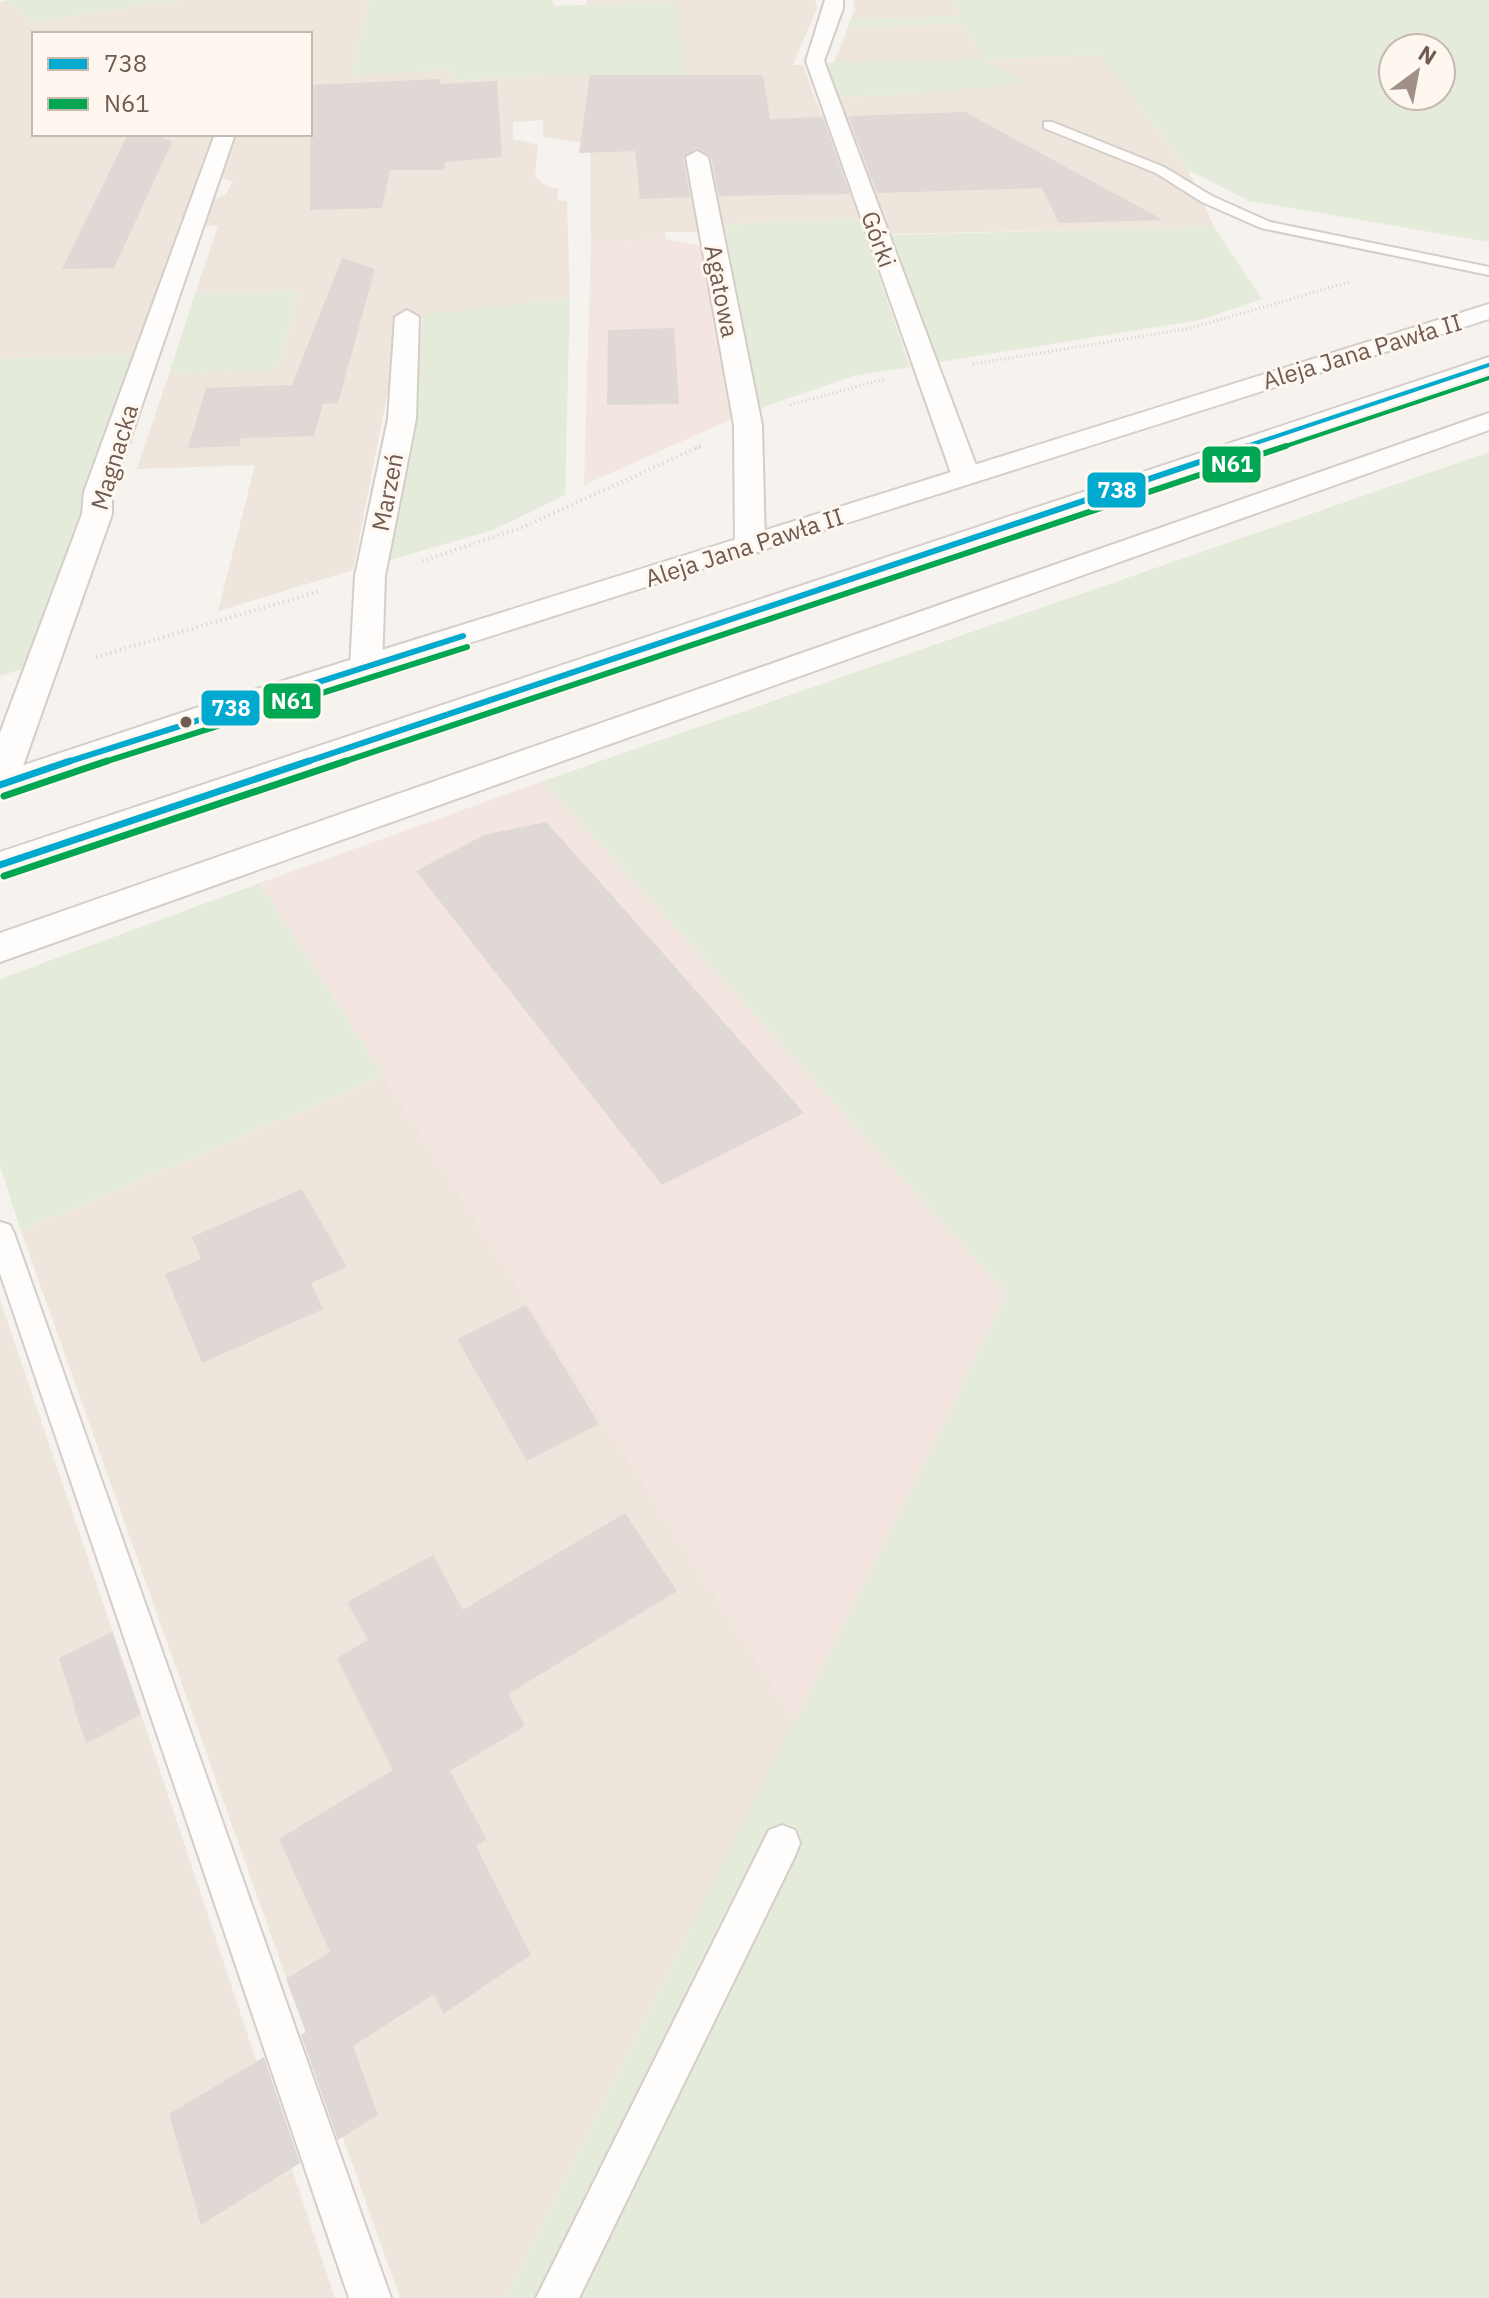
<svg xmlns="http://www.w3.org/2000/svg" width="1489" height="2298" font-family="'IBM Plex Sans',sans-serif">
<rect width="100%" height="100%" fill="#f6f2ee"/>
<g fill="#eee5dc">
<polygon points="8,0 33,23 180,0 369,0 352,74 456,70 455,81 543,75 675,2 587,5 586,0 815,0 817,8 793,65 803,65 859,218 719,225 702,232 665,232 666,239 591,242 590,144 543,137 543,120 513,122 513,139 538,145 535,177 548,187 559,188 557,200 567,201 570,298 396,320 401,324 353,570 218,611 255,465 137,469 169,374 278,369 299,291 195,294 218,226 201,226 208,203 226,194 233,181 217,177 233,134 310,134 310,34 34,34 34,134 218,134 138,354 0,359 0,2"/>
<polygon points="853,0 952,0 960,16 851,19 855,9"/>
<polygon points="964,24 984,59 1102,55 1188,170 1214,227 886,234 836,97 919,94 834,63 848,27"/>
<polygon points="384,1076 796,1721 507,2298 400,2298 21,1231"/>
<polygon points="0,1300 141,1714 335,2298 0,2298"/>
</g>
<g fill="#f3e5e0">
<polygon points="666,239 705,247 734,418 584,485 591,242"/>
<polygon points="543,781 1008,1295 796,1721 260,883"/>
</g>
<g fill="#e5ebda" fill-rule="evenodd">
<polygon points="8,0 180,0 33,23"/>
<polygon points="369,0 552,0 554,6 675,2 687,74 543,75 454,81 456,70 352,75"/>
<path d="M952,0H1489V242L1249,201L1188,170L1101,55L985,59L1026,83L919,94L836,97L825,63L983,59L964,24L848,27L851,19L960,16ZM1393,48H1441V96H1393Z"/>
<polygon points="859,218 910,367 854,376 757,409 719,225"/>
<polygon points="1214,227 1262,299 1200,320 933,363 886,235"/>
<polygon points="299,291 278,370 169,374 195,294"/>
<polygon points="570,298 565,495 493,530 386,561 415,417 422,315"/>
<polygon points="138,354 23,669 0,676 0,359"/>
<polygon points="1489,452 1489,2298 507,2298 1008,1295 543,781"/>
<polygon points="260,883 384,1076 21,1231 0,1166 0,979"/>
</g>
<g fill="#dfd8d4">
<polygon points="590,75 763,75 770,119 823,117 850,194 719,196 711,156 696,148 683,158 690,197 640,199 635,151 579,153"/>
<polygon points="440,79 440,84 497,81 502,157 445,162 444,170 390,170 382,208 310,210 310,85"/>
<polygon points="965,112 1163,220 1059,223 1042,188 877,193 848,116"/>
<polygon points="128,134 155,134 172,142 114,268 62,269"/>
<polygon points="342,258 375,269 338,403 323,404 314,436 241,438 239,446 188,448 206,388 292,385"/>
<polygon points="674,328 679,404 607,405 608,330"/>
<polygon points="546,822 601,883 804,1113 662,1185 416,871 484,835"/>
<polygon points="302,1189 347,1267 311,1283 323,1309 202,1363 165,1274 201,1259 192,1237"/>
<polygon points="526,1305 599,1424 527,1461 457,1339"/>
<polygon points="625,1513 677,1591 508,1694 525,1726 450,1771 488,1842 485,1840 476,1846 531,1955 443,2014 434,1994 353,2046 378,2115 338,2140 301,2035 306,2032 286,1979 330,1952 279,1839 393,1770 337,1658 368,1640 347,1602 433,1555 463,1610"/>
<polygon points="112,1632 141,1714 86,1744 59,1658"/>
<polygon points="264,2057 300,2163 201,2225 169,2114"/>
</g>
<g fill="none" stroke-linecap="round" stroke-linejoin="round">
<defs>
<g id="service">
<polygon points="1044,122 1052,122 1164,167 1212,196 1270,222 1489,267 1489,275 1261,228 1202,202 1156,173 1044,128"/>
<polygon points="0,1222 10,1225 14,1233 391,2298 349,2298 0,1273"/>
<polygon points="782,1825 795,1830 800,1843 795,1856 579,2298 536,2298 769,1830"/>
</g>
<g id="minor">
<polygon points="825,0 843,0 843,8 824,61 980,476 976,482 956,482 952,476 806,61"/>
<polygon points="215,134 235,134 112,492 112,514 18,780 13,788 0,791 0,733 82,514 84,492"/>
<polygon points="697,151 708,157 762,425 765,546 761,552 739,552 735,546 734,425 686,157"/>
<polygon points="407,310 419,317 416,419 385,576 382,667 378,674 366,677 354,674 350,667 355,576 388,419 395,317"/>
<polygon points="1489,413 1489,430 0,962 0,933"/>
</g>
<g id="secondary">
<polygon points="1489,304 1489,319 220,722 0,796 0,773 196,708"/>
<polygon points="1489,357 1489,374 0,877 0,852"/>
</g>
</defs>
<use href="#service" stroke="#d4cec9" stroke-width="4"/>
<use href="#minor" stroke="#d4cec9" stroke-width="4"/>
<use href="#secondary" stroke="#d6cfca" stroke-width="4"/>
<g stroke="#d7d1cd" stroke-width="3" stroke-dasharray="1 3" stroke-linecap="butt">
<polyline points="973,364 1192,328 1349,282"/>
<polyline points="790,405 884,379"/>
<polyline points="696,448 701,446"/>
</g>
<g stroke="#d7d1cd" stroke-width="4" stroke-dasharray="1 4" stroke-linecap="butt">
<polyline points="422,561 523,527 701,446"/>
<polyline points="96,657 320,591"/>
</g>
<use href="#service" fill="#fefdfc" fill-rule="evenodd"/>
<use href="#minor" fill="#fefdfc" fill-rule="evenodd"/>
<use href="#secondary" fill="#fefdfc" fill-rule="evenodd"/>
<defs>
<polyline id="bus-1-far2" points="1241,448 1489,365"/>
<g id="bus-1-far1">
<polyline points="64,763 463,636"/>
<polyline points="303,763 1247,446"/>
</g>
<g id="bus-1">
<polyline points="0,785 70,761"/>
<polyline points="0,865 309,761"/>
</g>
<polyline id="bus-2-far2" points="1280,448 1489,378"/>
<g id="bus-2-far1">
<polyline points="101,763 467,647"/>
<polyline points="340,763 1286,446"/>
</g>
<g id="bus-2">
<polyline points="4,796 107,761"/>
<polyline points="4,876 346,761"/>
</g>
</defs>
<use href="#bus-1-far2" stroke="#fdf7f0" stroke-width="7"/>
<use href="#bus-1-far1" stroke="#fdf7f0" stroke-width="10"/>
<use href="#bus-1" stroke="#fdf7f0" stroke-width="12"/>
<use href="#bus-2-far2" stroke="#fdf7f0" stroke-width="7"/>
<use href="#bus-2-far1" stroke="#fdf7f0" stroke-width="10"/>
<use href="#bus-2" stroke="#fdf7f0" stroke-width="12"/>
<use href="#bus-1-far2" stroke="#00a9ce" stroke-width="4"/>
<use href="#bus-1-far1" stroke="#00a9ce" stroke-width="6"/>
<use href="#bus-1" stroke="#00a9ce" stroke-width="7"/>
<use href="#bus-2-far2" stroke="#00a651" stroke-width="4"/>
<use href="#bus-2-far1" stroke="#00a651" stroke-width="6"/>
<use href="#bus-2" stroke="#00a651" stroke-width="7"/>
</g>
<circle fill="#715b50" stroke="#fdf7f0" stroke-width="3" cx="186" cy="722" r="7"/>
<g text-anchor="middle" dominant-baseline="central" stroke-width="6" stroke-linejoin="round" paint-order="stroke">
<g font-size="24" fill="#715b50" stroke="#fdf7f0">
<text transform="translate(879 239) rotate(70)">Górki</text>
<text transform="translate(722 291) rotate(79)">Agatowa</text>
<text transform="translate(1362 351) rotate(-17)">Aleja Jana Pawła II</text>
<text transform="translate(114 457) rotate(-73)">Magnacka</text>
<text transform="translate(387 492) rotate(-79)">Marzeń</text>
<text transform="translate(744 547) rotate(-18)">Aleja Jana Pawła II</text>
</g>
</g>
<g stroke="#fdf7f0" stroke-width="3">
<rect x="1201" y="445" width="61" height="39" rx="8" fill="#00a651"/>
<rect x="1086" y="471" width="61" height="38" rx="8" fill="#00a9ce"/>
<rect x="262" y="682" width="60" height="38" rx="8" fill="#00a651"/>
<rect x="200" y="689" width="61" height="38" rx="8" fill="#00a9ce"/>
</g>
<g font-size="22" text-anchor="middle" font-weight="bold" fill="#fff">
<text x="1232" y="472">N61</text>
<text x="1117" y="498">738</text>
<text x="292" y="709">N61</text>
<text x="231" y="716">738</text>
</g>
<rect x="32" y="32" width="280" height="104" fill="#fdf7f0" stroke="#c5b9b0" stroke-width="2"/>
<rect x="48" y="58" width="40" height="12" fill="#00a9ce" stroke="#c5b9b0" stroke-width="2"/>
<text x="104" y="72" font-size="24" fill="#715b50">738</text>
<rect x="48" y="98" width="40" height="12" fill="#00a651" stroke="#c5b9b0" stroke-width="2"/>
<text x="104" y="112" font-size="24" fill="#715b50">N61</text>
<g transform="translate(1417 72) rotate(32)"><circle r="38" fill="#fdf7f0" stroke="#c5b9b0" stroke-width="2"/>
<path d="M0-6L14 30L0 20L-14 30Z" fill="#a09087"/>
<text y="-12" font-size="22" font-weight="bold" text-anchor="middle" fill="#715b50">N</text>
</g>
</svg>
